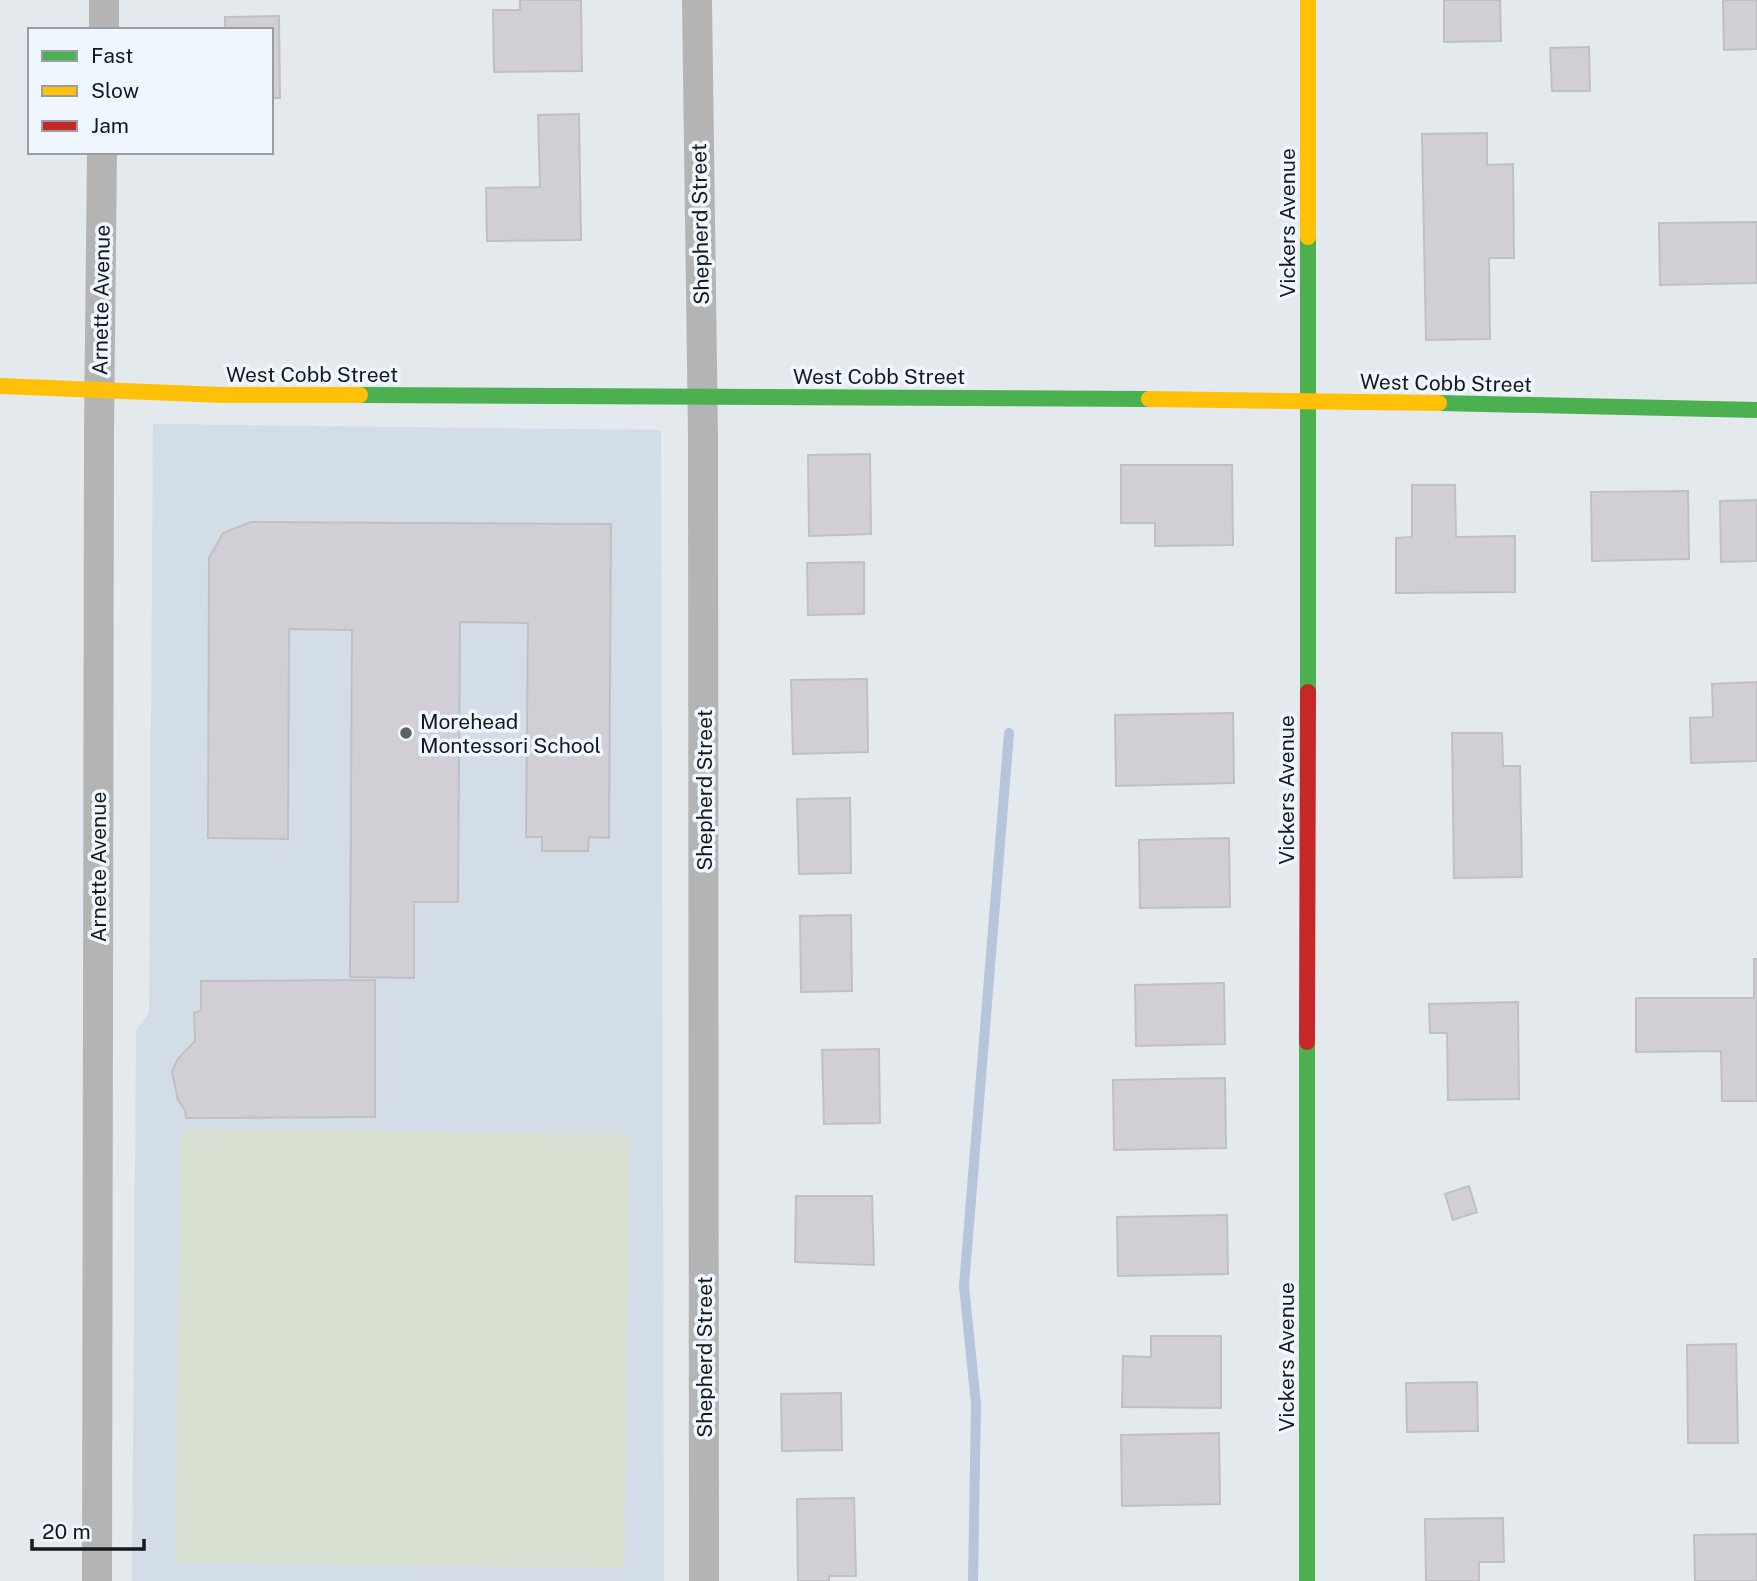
<svg xmlns="http://www.w3.org/2000/svg" width="1757" height="1581" font-family="'Public Sans',sans-serif">
<rect width="100%" height="100%" fill="#e4e9ee"/>
<polygon fill="#d3dde7" points="153,424 661,430 664,1581 132,1581 136,1030 149,1013"/>
<polygon fill="#d8e0d2" points="181,1129 630,1134 624,1568 175,1563"/>
<g fill="none" stroke-linecap="round" stroke-linejoin="round">
<polyline stroke="#b6c5d9" stroke-width="10" points="973,1581 976,1404 964,1286 1009,733"/>
</g>
<g fill="#d1cfd5" stroke="#c0c0c4" stroke-width="2">
<polygon points="520,0 581,0 582,71 494,72 493,10 520,10"/>
<polygon points="1444,0 1500,0 1501,41 1444,42"/>
<polygon points="1723,0 1757,0 1757,49 1724,50"/>
<polygon points="279,16 280,98 271,98 271,30 225,30 225,17"/>
<polygon points="1589,47 1590,91 1552,91 1550,48"/>
<polygon points="579,114 581,240 487,241 486,188 540,187 538,115"/>
<polygon points="1487,133 1487,165 1513,164 1514,258 1489,258 1490,339 1426,340 1422,134"/>
<polygon points="1757,222 1757,283 1660,285 1659,223"/>
<polygon points="870,454 871,534 809,536 808,455"/>
<polygon points="1121,465 1232,465 1233,545 1155,546 1155,523 1121,523"/>
<polygon points="1412,485 1455,485 1456,537 1515,536 1515,592 1396,593 1396,538 1412,537"/>
<polygon points="1688,491 1689,559 1592,561 1591,492"/>
<polygon points="1757,500 1757,561 1721,562 1720,501"/>
<polygon points="251,522 611,524 609,838 589,837 588,851 542,851 542,837 526,837 528,623 460,622 458,902 414,902 414,978 350,977 352,630 289,629 288,839 208,838 209,558 223,533"/>
<polygon points="864,562 864,614 808,615 807,563"/>
<polygon points="867,679 868,752 793,754 791,680"/>
<polygon points="1757,682 1757,761 1691,763 1690,718 1713,717 1712,684"/>
<polygon points="1233,713 1234,783 1116,786 1115,715"/>
<polygon points="1452,733 1502,733 1503,766 1520,766 1522,877 1454,878"/>
<polygon points="850,798 851,873 799,874 797,799"/>
<polygon points="1229,838 1230,907 1140,908 1139,840"/>
<polygon points="851,915 852,991 801,992 800,916"/>
<polygon points="1754,959 1757,959 1757,1101 1722,1101 1721,1051 1636,1052 1636,998 1754,998"/>
<polygon points="375,980 375,1117 186,1118 185,1110 178,1100 172,1072 177,1060 195,1041 194,1013 201,1010 201,981"/>
<polygon points="1224,983 1225,1044 1136,1046 1135,985"/>
<polygon points="1518,1002 1519,1099 1448,1100 1447,1033 1430,1033 1429,1004"/>
<polygon points="879,1049 880,1123 824,1124 822,1050"/>
<polygon points="1225,1078 1226,1148 1114,1150 1113,1080"/>
<polygon points="1469,1186 1477,1212 1453,1220 1445,1194"/>
<polygon points="796,1196 872,1196 874,1265 795,1262"/>
<polygon points="1227,1215 1228,1274 1118,1276 1117,1217"/>
<polygon points="1151,1336 1221,1336 1221,1408 1122,1407 1123,1356 1151,1357"/>
<polygon points="1736,1344 1738,1443 1688,1443 1687,1345"/>
<polygon points="1477,1382 1478,1431 1407,1432 1406,1383"/>
<polygon points="841,1393 842,1450 782,1451 781,1394"/>
<polygon points="1219,1433 1220,1504 1122,1506 1121,1435"/>
<polygon points="854,1498 856,1576 829,1576 829,1581 798,1581 797,1499"/>
<polygon points="1503,1518 1504,1562 1479,1562 1479,1581 1426,1581 1425,1519"/>
<polygon points="1757,1534 1757,1581 1695,1581 1694,1535"/>
</g>
<g fill="none" stroke-linecap="round" stroke-linejoin="round">
<g stroke="#b4b4b4" stroke-width="30">
<polyline points="697,0 703,437 704,1581"/>
<polyline points="104,30 104,0"/>
<polyline points="97,1581 99,431 102,152"/>
</g>
<g stroke="#4caf50" stroke-width="16">
<polyline points="360,395 1149,399"/>
<polyline points="1439,403 1757,410"/>
<polyline points="1308,692 1308,237"/>
<polyline points="1307,1581 1307,1042"/>
</g>
<g stroke="#ffc107" stroke-width="16">
<polyline points="1308,237 1308,0"/>
<polyline points="0,386 223,395 360,395"/>
<polyline points="1149,399 1439,403"/>
</g>
<polyline stroke="#c62828" stroke-width="16" points="1307,1042 1308,692"/>
</g>
<circle fill="#5e6266" stroke="#eff6fd" stroke-width="2.5" cx="406" cy="733" r="7"/>
<g text-anchor="middle" dominant-baseline="central" stroke-width="7" stroke-linejoin="round" paint-order="stroke">
<g font-size="21" fill="#16191c" stroke="#eff6fd">
<text transform="translate(1287 223) rotate(-90)">Vickers Avenue</text>
<text transform="translate(700 224) rotate(-91)">Shepherd Street</text>
<text transform="translate(101 300) rotate(-89)">Arnette Avenue</text>
<text x="312" y="374">West Cobb Street</text>
<text x="879" y="376">West Cobb Street</text>
<text transform="translate(1446 383) rotate(1)">West Cobb Street</text>
<text transform="translate(704 790) rotate(-90)">Shepherd Street</text>
<text transform="translate(1286 790) rotate(-90)">Vickers Avenue</text>
<text transform="translate(98 867) rotate(-90)">Arnette Avenue</text>
<text transform="translate(704 1357) rotate(-90)">Shepherd Street</text>
<text transform="translate(1286 1357) rotate(-90)">Vickers Avenue</text>
</g>
<g font-size="21" fill="#16191c" stroke="#eff6fd" text-anchor="start">
<text x="420" y="721">Morehead<tspan x="420" dy="24">Montessori School</tspan></text>
</g>
</g>
<rect x="28" y="28" width="245" height="126" fill="#eff6fd" stroke="#989ea3" stroke-width="2"/>
<rect x="42" y="51" width="35" height="10" fill="#4caf50" stroke="#989ea3" stroke-width="2"/>
<text x="91" y="63" font-size="21" fill="#16191c">Fast</text>
<rect x="42" y="86" width="35" height="10" fill="#ffc107" stroke="#989ea3" stroke-width="2"/>
<text x="91" y="98" font-size="21" fill="#16191c">Slow</text>
<rect x="42" y="121" width="35" height="10" fill="#c62828" stroke="#989ea3" stroke-width="2"/>
<text x="91" y="133" font-size="21" fill="#16191c">Jam</text>
<path d="M32 1539v10h112v-10" fill="none" stroke="#16191c" stroke-width="3.5"/>
<text x="42" y="1539" font-size="21" fill="#16191c" stroke="#eff6fd" stroke-width="5" paint-order="stroke">20 m</text>
</svg>
